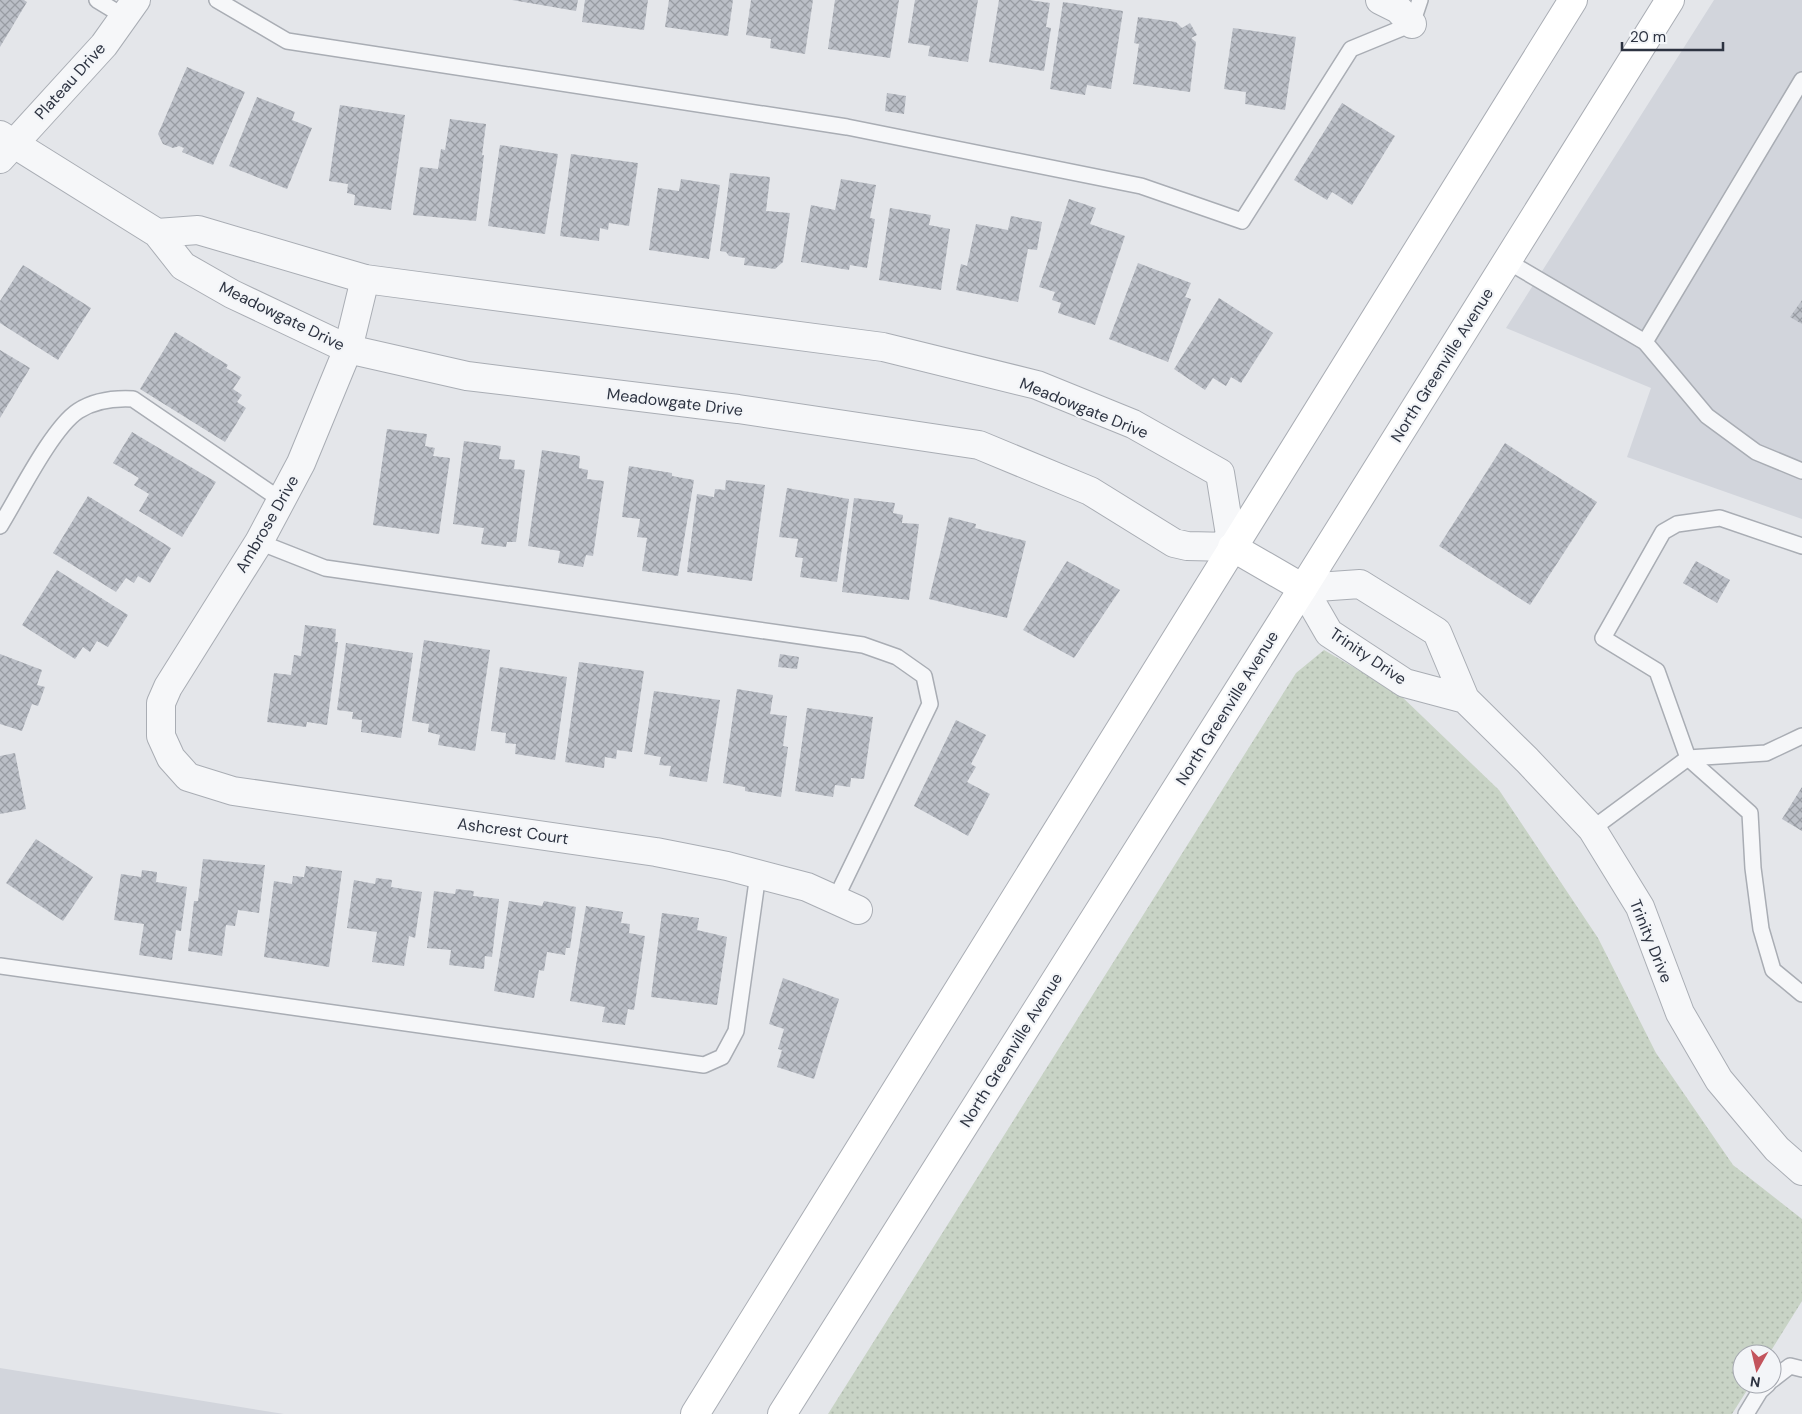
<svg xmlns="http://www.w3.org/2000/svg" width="1802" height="1414" font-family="'DM Sans',sans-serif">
<defs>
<pattern id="grass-dots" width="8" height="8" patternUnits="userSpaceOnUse" patternTransform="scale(1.25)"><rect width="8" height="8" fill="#c8d3c5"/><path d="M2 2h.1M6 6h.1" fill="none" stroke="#acb6aa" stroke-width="1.8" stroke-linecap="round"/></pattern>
<pattern id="building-cross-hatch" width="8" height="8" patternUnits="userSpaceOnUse" patternTransform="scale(1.25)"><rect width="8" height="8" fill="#bbbfc7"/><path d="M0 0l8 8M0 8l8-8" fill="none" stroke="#989ca3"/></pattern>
</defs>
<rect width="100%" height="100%" fill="#e4e6ea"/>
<g fill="#d2d5dc">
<polygon points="1714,0 1802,0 1802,519 1627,457 1651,388 1506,328"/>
<polygon points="0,1368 284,1414 0,1414"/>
</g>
<polygon fill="url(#grass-dots)" points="1324,650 1398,693 1499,790 1598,938 1656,1053 1733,1165 1802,1219 1802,1301 1769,1354 1742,1354 1742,1384 1751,1384 1732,1414 828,1414 1296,673"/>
<g fill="url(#building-cross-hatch)">
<polygon points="0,0 24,0 27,2 0,47"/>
<polygon points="512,0 578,0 576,11"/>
<polygon points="585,0 648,0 644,30 582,22"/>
<polygon points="669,0 733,0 728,36 665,27"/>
<polygon points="751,0 813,0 805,54 770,48 771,39 746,35"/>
<polygon points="835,0 899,0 890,58 828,49"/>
<polygon points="915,0 978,0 968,62 928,56 930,46 908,43"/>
<polygon points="999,0 1029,0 1050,3 1046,27 1051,28 1044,71 989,62"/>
<polygon points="1063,2 1123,11 1111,89 1087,85 1085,95 1050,89"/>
<polygon points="1138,17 1176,22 1182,28 1190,23 1197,35 1191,38 1196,42 1190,92 1133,84 1139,44 1134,43"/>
<polygon points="1233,28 1296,37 1285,110 1245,104 1246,92 1224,89"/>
<polygon points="187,67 245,92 213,165 182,152 184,148 179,146 173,148 163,144 158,134"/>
<polygon points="887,93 906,96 904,114 885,111"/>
<polygon points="257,97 295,112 292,120 312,128 287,189 229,166"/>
<polygon points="1342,103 1395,136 1352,205 1332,192 1327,200 1294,180"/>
<polygon points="340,105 405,115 391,210 354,205 355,195 347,193 348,184 329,181"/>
<polygon points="450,119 486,124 482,155 484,155 476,221 413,215 420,167 438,169 441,149 445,150"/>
<polygon points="500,145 558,154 545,234 488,226"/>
<polygon points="571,154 638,163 629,226 609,223 608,230 600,228 599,241 560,236"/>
<polygon points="730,173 770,177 766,211 790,213 783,262 775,269 744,265 745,258 729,256 726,252 720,251"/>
<polygon points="681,179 720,185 709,259 649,250 658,188 679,191"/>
<polygon points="841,179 876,185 870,218 875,219 867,268 850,265 849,270 801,262 811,205 835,210"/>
<polygon points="1069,199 1096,208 1090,224 1125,236 1095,325 1058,313 1061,303 1052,300 1055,292 1039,287"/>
<polygon points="890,208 931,215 929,225 950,229 941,290 879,280"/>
<polygon points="1011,216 1042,222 1037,250 1028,249 1018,302 956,290 961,264 967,266 976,224 1008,230"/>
<polygon points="1138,263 1191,283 1185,297 1191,299 1168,362 1109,339"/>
<polygon points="23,265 91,308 58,360 0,323 0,301"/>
<polygon points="1219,298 1273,333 1241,383 1231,377 1226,386 1213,378 1205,390 1174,369"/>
<polygon points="1802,300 1802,324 1790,317"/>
<polygon points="175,332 228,365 226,368 241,377 233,389 242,395 237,402 246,408 225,442 140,389"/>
<polygon points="0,350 30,368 0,418"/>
<polygon points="387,429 427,434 425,446 435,448 433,456 450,458 439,534 373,525"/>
<polygon points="132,432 216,482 182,537 139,511 149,494 134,485 139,478 113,463"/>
<polygon points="464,441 501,446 499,459 515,460 514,469 525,470 516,542 507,542 506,547 481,544 484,528 453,524"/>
<polygon points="1505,443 1597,502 1530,605 1439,546"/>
<polygon points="542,450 580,456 579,468 588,470 587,479 604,481 593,556 586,555 583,567 558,563 560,551 528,546"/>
<polygon points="629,466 672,473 672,476 694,480 678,576 642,571 647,538 637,537 640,519 622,517"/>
<polygon points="726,480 765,485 752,581 687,572 697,494 714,497 715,489 725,490"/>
<polygon points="787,488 849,499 837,582 800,577 803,558 795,557 798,539 779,537"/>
<polygon points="88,496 171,548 150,583 138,576 134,583 126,578 116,592 53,553"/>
<polygon points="854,498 895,503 893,513 903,515 902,523 919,524 909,600 842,592"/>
<polygon points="949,517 976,524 975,528 1026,541 1007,618 929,599"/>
<polygon points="1067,561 1120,590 1074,658 1023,630"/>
<polygon points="1696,561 1730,580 1717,603 1683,583"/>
<polygon points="57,570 128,615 108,647 97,641 90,652 83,647 75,659 22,625"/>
<polygon points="305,625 336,629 335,642 338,642 327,725 307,722 306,727 267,722 274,673 291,675 294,655 301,656"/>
<polygon points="424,640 490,650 475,751 438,745 440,735 428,732 429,724 412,721"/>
<polygon points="346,643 413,653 401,738 361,732 362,720 352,719 353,712 337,710"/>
<polygon points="0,654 42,670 37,685 45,687 38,706 32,704 22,731 0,724"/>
<polygon points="780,654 799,657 797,669 778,667"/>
<polygon points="579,662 644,671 632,752 617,750 616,759 605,757 604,768 565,762"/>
<polygon points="500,667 567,677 555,760 515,754 516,744 505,743 506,733 491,731"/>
<polygon points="737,689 773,695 770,714 787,716 783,746 788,747 781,797 745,791 745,787 723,783"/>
<polygon points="654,691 720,700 707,782 669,776 671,766 659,765 661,757 644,754"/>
<polygon points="807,708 873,717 864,779 851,778 850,787 835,785 833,797 795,791"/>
<polygon points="956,720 986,735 971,764 976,767 967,782 990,794 968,836 914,806"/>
<polygon points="15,753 26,809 0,814 0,756"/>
<polygon points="1802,787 1802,831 1782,819"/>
<polygon points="36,839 93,877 63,921 6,883"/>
<polygon points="203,859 265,865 259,913 238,910 235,926 226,925 222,956 188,951 194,901 198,901"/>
<polygon points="306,866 342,871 329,967 264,957 274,881 292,884 293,876 304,877"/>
<polygon points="142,870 157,872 156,882 187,887 181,931 176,930 172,960 139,955 144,924 114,920 121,874 141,877"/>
<polygon points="376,878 392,880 391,887 422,892 415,938 409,936 404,966 372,962 377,932 347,928 354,880 375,884"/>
<polygon points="456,889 474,891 473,896 499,899 492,957 485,956 484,969 449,965 451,950 427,948 434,891 455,894"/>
<polygon points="509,901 542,906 544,901 576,907 570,948 566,948 565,955 547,952 544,971 539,970 534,998 494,991"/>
<polygon points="586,906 623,912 621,923 630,924 629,933 645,936 634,1010 628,1009 625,1025 602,1022 605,1007 570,1001"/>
<polygon points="662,913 699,918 697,930 727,937 717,1005 651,997"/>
<polygon points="783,978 839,999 814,1079 777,1067 782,1050 778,1049 784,1029 769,1024"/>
</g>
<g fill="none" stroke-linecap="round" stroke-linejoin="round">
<defs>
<g id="service">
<polyline points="97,0 125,17"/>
<polyline points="217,0 287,41 847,127 1141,186 1242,221 1351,49 1412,24 1420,0"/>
<polyline points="1507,261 1645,342 1707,416 1756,452 1802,471"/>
<polyline points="1645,342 1802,80"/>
<path d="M0,526C18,497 52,428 78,411C95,400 114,398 133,399L281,500"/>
<polyline points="259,542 325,568 863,645 897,657 924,676 930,704 835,900"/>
<polyline points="1802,546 1720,518 1677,524 1663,532 1603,638 1657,671 1688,758 1750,813 1753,868 1761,929 1773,970 1802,994"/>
<polyline points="1592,829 1688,758 1766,753 1802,736"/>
<polyline points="0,966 704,1065 722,1057 736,1031 758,874"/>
<polyline points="1772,1380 1790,1366 1802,1369"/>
<polyline points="1746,1414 1760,1391 1768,1384"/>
</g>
<g id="minor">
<polyline points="1380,0 1398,9 1412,24"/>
<polyline points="0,135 157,233 183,266 232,294 348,349 467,376 738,409 979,445 1090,491 1174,543 1187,546 1232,547 1220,473 1133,424 1037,385 883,347 365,279 198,230 157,233"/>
<polyline points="0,159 104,45 136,0"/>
<polyline points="365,279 348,349 301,463 259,542 168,687 161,703 161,736 171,758 188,777 233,791 656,852 727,866 807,887 858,910"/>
<polyline points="1465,699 1405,683 1329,633 1303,588 1360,584 1437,632 1465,699 1527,760 1592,829 1640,907 1680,1013 1719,1080 1777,1149 1802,1171"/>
</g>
<g id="secondary">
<polyline points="1232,547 1303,588"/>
<polyline points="695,1414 1573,0"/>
<polyline points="782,1414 1303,588 1670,0"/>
</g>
</defs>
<use href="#service" stroke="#a9adb4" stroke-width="18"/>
<use href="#minor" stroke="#a9adb4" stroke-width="30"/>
<use href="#secondary" stroke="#a9adb4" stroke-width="30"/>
<use href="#service" stroke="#f6f7f9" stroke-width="15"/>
<use href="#minor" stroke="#f6f7f9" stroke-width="28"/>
<use href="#secondary" stroke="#fff" stroke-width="28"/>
</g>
<g text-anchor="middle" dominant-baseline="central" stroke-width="4.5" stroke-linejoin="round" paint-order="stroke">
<g font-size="16" fill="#2d3341" stroke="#f3f5f8">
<text transform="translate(70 81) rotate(-48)">Plateau Drive</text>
<text transform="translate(282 316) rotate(26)">Meadowgate Drive</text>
<text transform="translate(1442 365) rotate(-58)">North Greenville Avenue</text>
<text transform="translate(675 402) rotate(7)">Meadowgate Drive</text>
<text transform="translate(1084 408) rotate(22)">Meadowgate Drive</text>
<text transform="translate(267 524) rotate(-60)">Ambrose Drive</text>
<text transform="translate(1368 656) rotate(34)">Trinity Drive</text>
<text transform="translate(1227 708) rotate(-58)">North Greenville Avenue</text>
<text transform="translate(513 831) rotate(8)">Ashcrest Court</text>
<text transform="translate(1651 941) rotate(68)">Trinity Drive</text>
<text transform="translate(1011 1050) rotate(-58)">North Greenville Avenue</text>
</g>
</g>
<g transform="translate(1757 1369) rotate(188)"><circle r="24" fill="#f3f5f8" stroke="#a4a7af"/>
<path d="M0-4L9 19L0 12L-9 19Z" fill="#c3545d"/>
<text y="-8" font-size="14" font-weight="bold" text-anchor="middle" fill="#2d3341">N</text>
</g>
<path d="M1622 42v8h101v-8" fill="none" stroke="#2d3341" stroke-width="2.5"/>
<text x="1630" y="42" font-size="15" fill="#2d3341" stroke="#f3f5f8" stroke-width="4" paint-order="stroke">20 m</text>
</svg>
